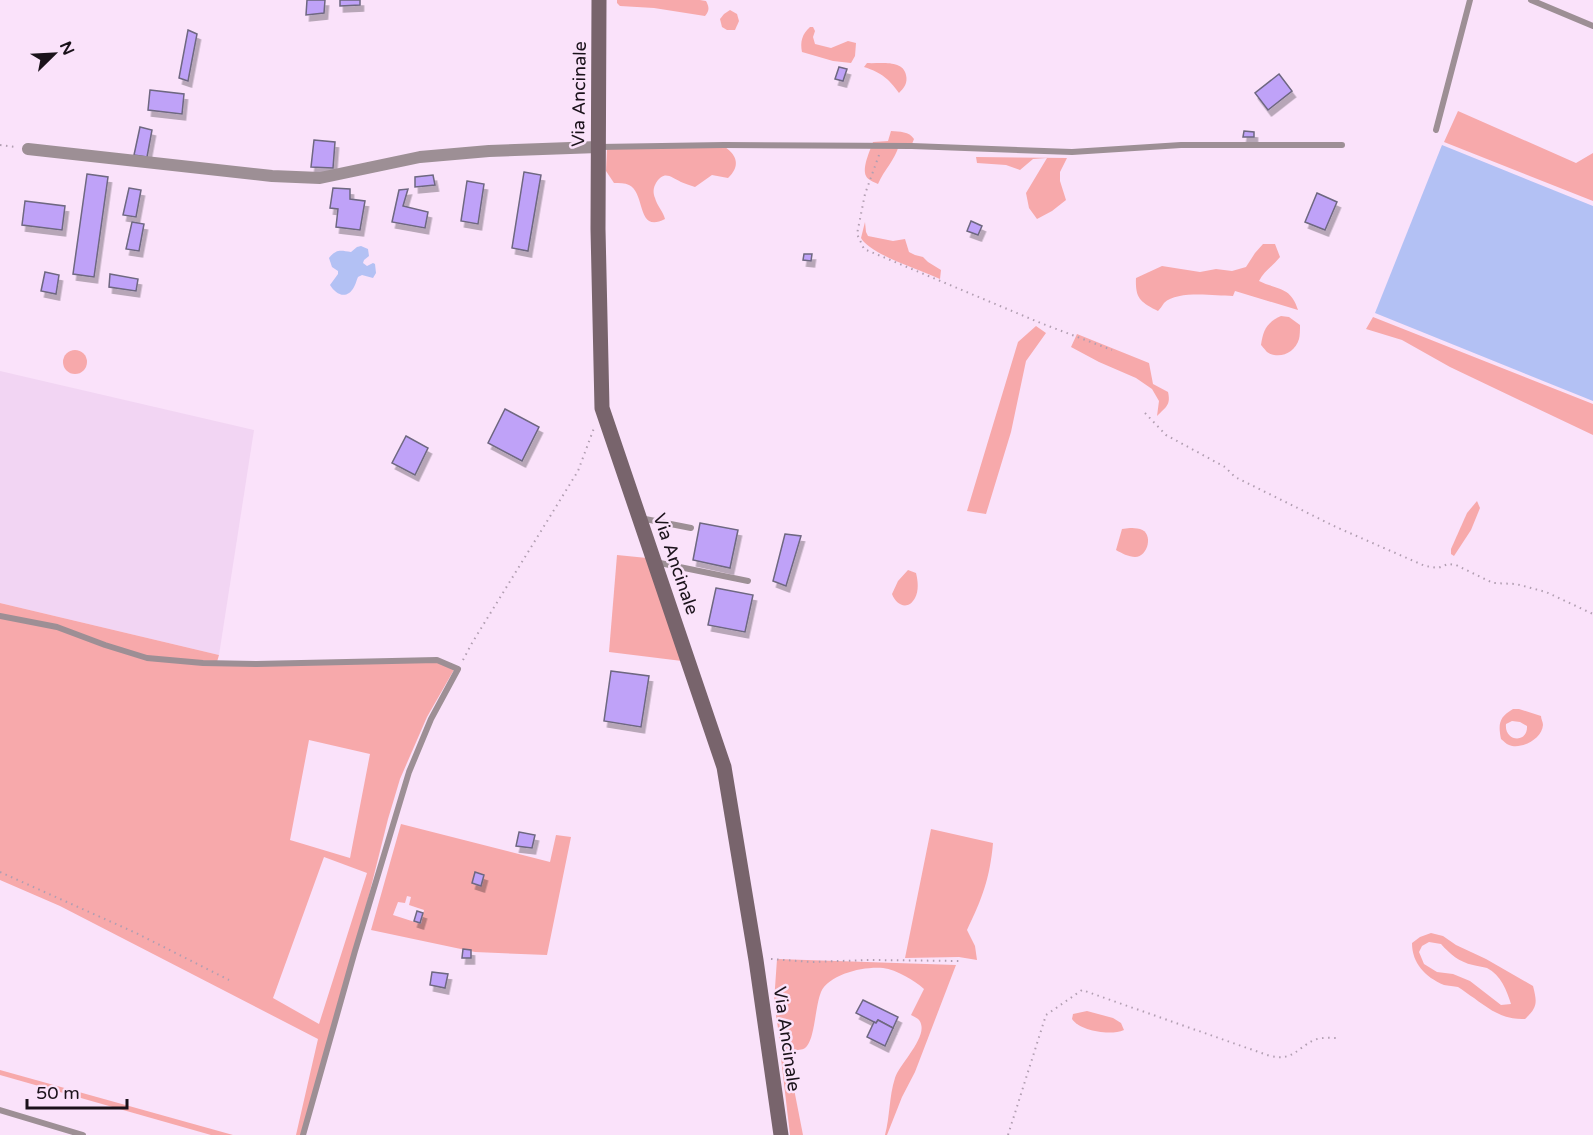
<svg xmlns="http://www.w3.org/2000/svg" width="1593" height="1135" font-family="'Varela Round',sans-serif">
<defs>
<filter id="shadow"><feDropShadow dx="3.5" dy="6" stdDeviation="0" flood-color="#0004"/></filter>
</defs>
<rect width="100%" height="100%" fill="#fae2fa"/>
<polygon fill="#f2d5f3" points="0,371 254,430 219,655 0,603"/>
<g fill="#f7a9ab" fill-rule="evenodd">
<path d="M617,0H700L706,1C709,7 710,10 705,16L654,8L620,6L617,3Z"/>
<polygon points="730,10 737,14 739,21 735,30 727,30 722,27 720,19 724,14"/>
<path d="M810,27H813L815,31L813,37L815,44L831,48L848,41L856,43L855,56L851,63L833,61L802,52C800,42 802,34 810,27Z"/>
<path d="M867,63C879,64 903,59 906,75C908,83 904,88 899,93C888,78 882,73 864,67Z"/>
<polygon points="1458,111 1576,163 1593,153 1593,201 1444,142"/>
<path d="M891,131C900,132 909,131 914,139L912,144L899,145C895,160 884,170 878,184C874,182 868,180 866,176C862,167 870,151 873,142L888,141Z"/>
<path d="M725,147C738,156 740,167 728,178L712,175L695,187C690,185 685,184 681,182C671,177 664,170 656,183C653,188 653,193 655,198C657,206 663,211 665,219C636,234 646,193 629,185C625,183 619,183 614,183L606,171L607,149Z"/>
<polygon points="976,157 1067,158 1060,172 1060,181 1066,200 1052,211 1037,219 1029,208 1026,193 1047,158 1033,159 1020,170 1006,165 977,163"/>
<path d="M865,222L866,232L868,236L893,241L905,239L909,252L915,255L923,257L928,262L941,270L940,279C919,269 871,255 861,238Z"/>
<path d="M1263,244H1275L1280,257C1273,266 1264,271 1259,281C1277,290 1291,286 1298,310L1235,291L1233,296C1214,296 1178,290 1164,303C1162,306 1160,309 1158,311C1141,302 1135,299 1136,278L1162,266L1200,272L1216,269L1232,271L1246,267L1255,253Z"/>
<path d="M1281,316L1289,317L1300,325C1300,329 1300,335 1299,339C1295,353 1279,360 1267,352C1267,352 1261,345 1261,345C1263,330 1267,322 1281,316Z"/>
<polygon points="1373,317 1593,404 1593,435 1450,367 1402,340 1366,329"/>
<polygon points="1036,326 1046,333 1026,361 1011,432 986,514 967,511 1018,342"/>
<path d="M1077,334L1149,363L1153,384L1168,392C1171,405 1166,407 1157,416L1159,401L1152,389L1136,378L1099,362L1071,347Z"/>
<circle cx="75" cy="362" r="12"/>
<polygon points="1477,501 1480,508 1471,530 1454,556 1451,554 1451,549 1467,513"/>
<path d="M1130,528C1133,528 1136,528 1140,529C1154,533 1148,557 1135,557C1129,557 1121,553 1116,550L1122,529Z"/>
<polygon points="617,555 647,558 682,661 609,652"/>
<path d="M908,570L916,573C918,581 919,591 915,598C908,611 896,605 892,594L898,581Z"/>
<path d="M0,603L219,655L217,662L437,660L455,668L427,717L400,779L388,819L355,951L303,1135H296L318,1039L60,906L0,880ZM309,740L370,754L350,858L290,840ZM324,857L367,873L319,1024L273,998Z"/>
<path d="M1513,709H1519L1541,716C1541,719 1543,722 1543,725C1542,739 1521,750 1509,745C1506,744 1504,741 1501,739C1498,724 1499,717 1513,709ZM1512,721L1520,722L1527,726C1528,744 1504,742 1506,724Z"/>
<path d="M401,824L550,862L556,835L571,837L547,955L475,952L371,930ZM407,896L411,897L409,905L424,910L421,924L393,915L398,902L405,903Z"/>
<path d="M931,829L993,843C990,878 982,899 967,930L975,946L977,960L959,957L905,958Z"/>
<path d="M1431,933L1443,936L1456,945L1486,959L1533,986C1537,1002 1538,1007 1525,1019C1504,1020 1490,1010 1474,998C1469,995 1463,990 1458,987C1454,986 1448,986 1444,985C1425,977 1412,963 1412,943L1420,937ZM1429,942L1441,944C1450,954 1459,962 1473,965C1477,966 1483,967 1487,968C1501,975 1507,991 1511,1004L1501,1005L1470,981L1453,974L1437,972L1424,964L1419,952L1422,946Z"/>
<path d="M777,959L956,965L915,1072L902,1097L887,1135H885C890,1117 889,1096 895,1078C899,1065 926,1039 921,1024C920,1019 915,1017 911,1015L924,989C914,980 897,970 883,968C864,966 829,974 821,992C815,1007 815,1036 807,1046C802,1053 788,1049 781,1048L774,1002Z"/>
<path d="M1087,1011L1113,1018L1121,1023L1124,1030C1110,1036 1080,1031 1072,1019L1073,1014Z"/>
<polygon points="781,1058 794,1058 794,1089 803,1135 790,1135"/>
<polygon points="0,1070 233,1135 211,1135 0,1075"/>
</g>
<g fill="#b3c1f4">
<polygon points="1442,145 1593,206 1593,401 1375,313"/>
<path d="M361,246L368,249L369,256L364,260L363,263L367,266L373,263L375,264L376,273L373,278L362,275C361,276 359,276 358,277C357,279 355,286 354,287C347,300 336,295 330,285L338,274V271L332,267L329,258C336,249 340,250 351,252L357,247Z"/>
</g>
<g fill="#bfa2f8" stroke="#6e6780" stroke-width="1.5" filter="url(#shadow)">
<polygon points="307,0 325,0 324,13 306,15"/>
<polygon points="340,0 360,0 360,5 340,6"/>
<polygon points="188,30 197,34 188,81 179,78"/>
<polygon points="839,67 847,69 843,81 835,79"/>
<polygon points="1279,74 1292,91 1268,110 1255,93"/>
<polygon points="150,90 184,94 182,114 148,110"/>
<polygon points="140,127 152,130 147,157 134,155"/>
<polygon points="1244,131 1254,132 1254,137 1243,137"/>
<polygon points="314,140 335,142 333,168 311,167"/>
<polygon points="524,172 541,175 528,251 512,248"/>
<polygon points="87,174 108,177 94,277 73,274"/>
<polygon points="433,175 435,185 415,187 415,177"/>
<polygon points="467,181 484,184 478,224 461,221"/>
<polygon points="129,188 141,190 136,217 123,215"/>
<polygon points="333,188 350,189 350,199 365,201 360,230 336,227 338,209 330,208"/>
<polygon points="408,189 403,206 428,212 425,228 392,222 399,190"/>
<polygon points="1317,193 1337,202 1325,230 1305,222"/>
<polygon points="25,201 65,206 62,230 22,225"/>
<polygon points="971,221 982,226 978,235 967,231"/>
<polygon points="132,222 144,224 139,251 126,249"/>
<polygon points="804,254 812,254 811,261 803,260"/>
<polygon points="45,272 59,275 56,294 41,291"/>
<polygon points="110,274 138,279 136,291 109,287"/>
<polygon points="505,409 539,427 522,461 488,443"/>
<polygon points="406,436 428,448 415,475 392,463"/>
<polygon points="700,523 738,530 730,568 693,560"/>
<polygon points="785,534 801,536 786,586 773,581"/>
<polygon points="716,588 753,595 745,632 708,625"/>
<polygon points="611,671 649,676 641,727 604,721"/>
<polygon points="519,832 535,835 532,848 516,846"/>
<polygon points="475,872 484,875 481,886 472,883"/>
<polygon points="417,911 423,913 420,923 414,921"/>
<polygon points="463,949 471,950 471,958 462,958"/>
<polygon points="432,972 448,974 445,988 430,985"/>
<polygon points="863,1000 898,1017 893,1028 878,1020 876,1023 856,1013"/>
<polygon points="878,1020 893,1028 885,1046 867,1037 874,1022 876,1023"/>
</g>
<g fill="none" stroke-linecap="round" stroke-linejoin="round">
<g stroke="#b19eb1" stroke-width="2" stroke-dasharray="1.5 4.5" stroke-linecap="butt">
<polyline points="0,145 15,147"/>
<polyline points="879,155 865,194 857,234 864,249 1043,324 1112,350"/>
<polyline points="1145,413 1166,435 1225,467 1235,477 1336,527 1425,566 1438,568 1448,564 1456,565 1493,583 1516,584 1546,592 1593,614"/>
<polyline points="463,660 472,643 578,471 594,428"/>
<polyline points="0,872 136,933 229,980"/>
<polyline points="771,959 811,962 870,960 962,961"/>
<path d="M1008,1135L1046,1015L1082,990L1270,1056C1293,1061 1296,1049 1314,1040C1321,1037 1331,1038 1339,1038"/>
</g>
<g stroke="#9d8f95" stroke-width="6">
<polyline points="1531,0 1593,26"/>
<polyline points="1436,130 1470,0"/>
<polyline points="599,147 724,145 912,146 1072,152 1181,145 1342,145"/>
<polyline points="640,518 691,528"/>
<polyline points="655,562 748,581"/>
<polyline points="0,616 57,627 105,645 147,658 203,663 256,664 437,660 458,669 431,719 409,772 355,951 303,1135"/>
<polyline points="0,1110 83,1135"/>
</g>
<polyline stroke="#9d8f95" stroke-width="12" points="28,149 272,176 320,178 420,157 489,151 598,147"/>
<polyline stroke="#78646c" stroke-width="15" points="599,0 598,229 602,408 724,767 756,960 781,1135"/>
</g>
<g text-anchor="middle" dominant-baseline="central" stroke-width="5" stroke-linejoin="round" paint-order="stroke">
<g font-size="18" fill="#1a121a" stroke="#fae2fa">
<text transform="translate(579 94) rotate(-89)">Via Ancinale</text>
<text transform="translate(676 564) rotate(71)">Via Ancinale</text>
<text transform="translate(787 1039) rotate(82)">Via Ancinale</text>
</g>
</g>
<g transform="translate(54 54) rotate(66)" stroke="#fae2fa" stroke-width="4.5" paint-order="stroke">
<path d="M0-4.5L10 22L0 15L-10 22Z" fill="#1a121a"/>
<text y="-9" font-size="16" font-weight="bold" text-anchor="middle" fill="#1a121a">N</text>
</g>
<path d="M27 1099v9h100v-9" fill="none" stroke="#1a121a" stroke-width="3"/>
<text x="36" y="1099" font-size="18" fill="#1a121a" stroke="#fae2fa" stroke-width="4.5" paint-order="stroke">50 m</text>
</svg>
